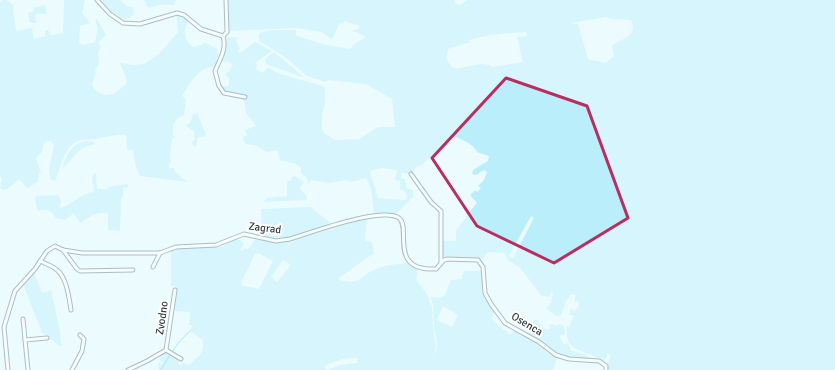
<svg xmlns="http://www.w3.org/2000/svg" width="835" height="370" font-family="Signika,sans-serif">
<rect width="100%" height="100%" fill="#ecfbfe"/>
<g fill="#baeefb" fill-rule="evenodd">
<path d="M2,0H7L14,6L13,9L16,31L32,28L34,39L45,36V30H48L51,35L63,33L64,0H85L82,13L90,23L80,26L79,43L83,45L95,42L98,28L95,20L97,19L106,35L98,43L101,47L98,53L99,64L95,70L96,73L92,85L95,90L104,95L114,94L126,84L127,80L120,63L133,65L144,64L159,54L178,32L176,14L189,20C182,27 184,43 194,47L206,43L217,49L218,55L216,60L218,61L214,67C199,66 189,85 182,96L186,99L184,115L178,118L173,124V135L176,138H172L170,155L171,163H169V168H174V171L187,182L140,176L136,168L133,150H127L126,135C115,134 106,137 95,139C90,140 85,139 80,140C64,145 61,168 55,181L50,179L49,169L54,145L51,141H46L44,143L42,152L36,158L41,172L39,173L38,182L27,188L19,179L7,189L2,190L0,188L2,179L0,176V2Z"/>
<path d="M100,0H120L127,6L133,7L134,14L128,19C111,18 112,9 100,0Z"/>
<polygon points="144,0 176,0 174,5 164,4 148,8"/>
<path d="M227,0H455V3L460,5L467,0H835V370H607L610,354H608L604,362C600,360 595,356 590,354C576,349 564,347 567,326L569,327L574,316L569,314L571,308L574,311L579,306V302L576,301L574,303L576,295L571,294L566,301L561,315L556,316L546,308L551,303L553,293L551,292L549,297L541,295L520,268L508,260L504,253L488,252L482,260L443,258L442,257V241H456V230C459,228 472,208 477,203L470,195L475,190L477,192L481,188L478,186L484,180L487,172L484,170L476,175L472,174L473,170L488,161L489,156L477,152C473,143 460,139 451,135L447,145H444L422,165L416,167L410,174L401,173V178L405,179V183H407L406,188L413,190V198H411L410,200L396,214L386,213L374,214L371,188L366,178L350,182L346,180L329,183L311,180L309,184L306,177L301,173V168L296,164L280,160L277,150L267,152L255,145L245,144L243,137L247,136L245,130L256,126L246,113L244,100L227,96L220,86H229V78L225,74L230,71L233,64L226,61L225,63L222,61L228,37L238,38L236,40L240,48L238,51L240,53L255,42L272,51L255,63L257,64L256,69L263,73L268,67C276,75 313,82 325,87V104L322,114V129L324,133L335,140L359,139L378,127H395L392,99L366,84L328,80L325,82L307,76L285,57L259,41V33L270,30H296V35L298,36L322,44L350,49L354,44L366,37L356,32L350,31L358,29L360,26L344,21L343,24L340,23L332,39L321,32L296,28L229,31L227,24ZM606,17L611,19L631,20C639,37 619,39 612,46L614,56L606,63L588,59L578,24H572V23ZM526,32L527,36L517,37L523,62L492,67C482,59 466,70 453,68L446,59L448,49L470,42L469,40L490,35ZM381,168L397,170L395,180L400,181V189L404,191L407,195L406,200L378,198L370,171ZM531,216L534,218L513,258L509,256Z"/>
<polygon points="45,5 47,14 35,14 36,23 30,23 28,13 34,11 33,8"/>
<polygon points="274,52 305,78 266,64 265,59"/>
<path d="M198,113C200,122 203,126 206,134L203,137H198L196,146H193L192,143L195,139L194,131L186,126L190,123L193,115Z"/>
<path d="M86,141L94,142V145C76,145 70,166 62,168C68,153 70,145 86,141Z"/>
<path d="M94,173L96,175L97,189H108V187L127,184L129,187L123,188V196L121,198L120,231L108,230V214L106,213L94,214L80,223L74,213L65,220L56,218C50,209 47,209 37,211L35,197L37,196L58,195L61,201L60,208C72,205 81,193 93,192L94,190L92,178Z"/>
<polygon points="295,176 304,182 300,188 307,197 307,200 264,202 266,198 287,196 287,181 291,181 292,177"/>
<path d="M310,207L335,226C310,232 287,243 262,235L261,209Z"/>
<path d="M367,218L365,241L372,242L374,253L339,278V280C365,286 359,274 379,268C387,265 398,264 407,263L410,262L419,267L416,280L427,294L432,307L433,327L436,348L433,357L437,349V340L434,329L433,304L430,297L439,298L445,295L451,280L461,279L464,271H482L483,290L494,311L492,319L496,324L511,335L514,330L539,343L557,358L553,370H327L340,365L357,363V358C345,357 334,362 324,366L326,370H159L158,363L162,364L163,363L159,359L165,352L179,359L178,364L181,366L183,363L190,365C197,354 204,358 203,340L190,331L192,325H189L190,312L175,311L176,286H171V251L181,248L223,247C227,241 233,239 240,240L244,244L240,250L242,251L245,248L248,249L257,237L278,241H291L282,254L293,240ZM258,253L273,261L259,289L243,286L241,283L255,254ZM283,260L291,265L277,282L271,277ZM443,306L458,315L452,327L437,320Z"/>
<polygon points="34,272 42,293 51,290 60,331 61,347 42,332 22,282"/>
<polygon points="537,319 542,327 548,330 550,329 549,325 553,324 554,326 561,324 564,326 565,334 560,335 560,338 564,345 568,343 571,350 563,348 586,355 590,358 560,357 529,335 529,326"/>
</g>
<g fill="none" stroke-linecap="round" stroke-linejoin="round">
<path stroke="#41d7f5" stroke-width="1" d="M161,370C169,356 178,341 190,331"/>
<defs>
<g id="street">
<polyline points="97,0 110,14 123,23 140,24 177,13 184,15 201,29 223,36"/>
<path d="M223,36C227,49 220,59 215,71L219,86L224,93L245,97"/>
<polyline points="223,36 227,32 226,0"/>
<polyline points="411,174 431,202 441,211 441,262"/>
<polyline points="63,250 77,269 80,271 133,270"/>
<path d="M40,261C46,264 53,266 57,270C67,278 69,298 71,310"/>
<polyline points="153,267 160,253"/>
<polyline points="23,319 28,370"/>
<polyline points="25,340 47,338"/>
<polyline points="166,350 181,359"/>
<path d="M8,370L4,327L15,291L35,269L47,251L55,246L63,250L82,253H160L176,247L216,245L244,234L276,241L290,239C310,233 382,206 399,218C412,228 387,271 436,269L444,260L447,259L478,260L483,267L485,293L491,304L505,323L539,342L556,355L569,359L599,361L606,366V370"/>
<polyline points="72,370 82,351 84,339 80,335"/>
<polyline points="128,370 147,361 166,350 175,290"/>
</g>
</defs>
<use href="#street" stroke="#5d7379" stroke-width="5"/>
<use href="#street" stroke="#fff" stroke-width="3"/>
</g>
<path d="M0 0H835V370H0ZM506,78L587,106L628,218L554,263L477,226L432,158Z" fill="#ecfbfe" fill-opacity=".55" fill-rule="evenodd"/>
<path fill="none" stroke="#ba2d5f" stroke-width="3" stroke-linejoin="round" d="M506,78L587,106L628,218L554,263L477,226L432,158Z"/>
<g text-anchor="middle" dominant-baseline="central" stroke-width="4" stroke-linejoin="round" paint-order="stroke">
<g font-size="11" fill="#343e40" stroke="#fff">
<text transform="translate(265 228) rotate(7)">Zagrad</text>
<text transform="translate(162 318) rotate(-82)">Zvodno</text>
<text transform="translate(527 324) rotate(31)">Osenca</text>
</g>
</g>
</svg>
